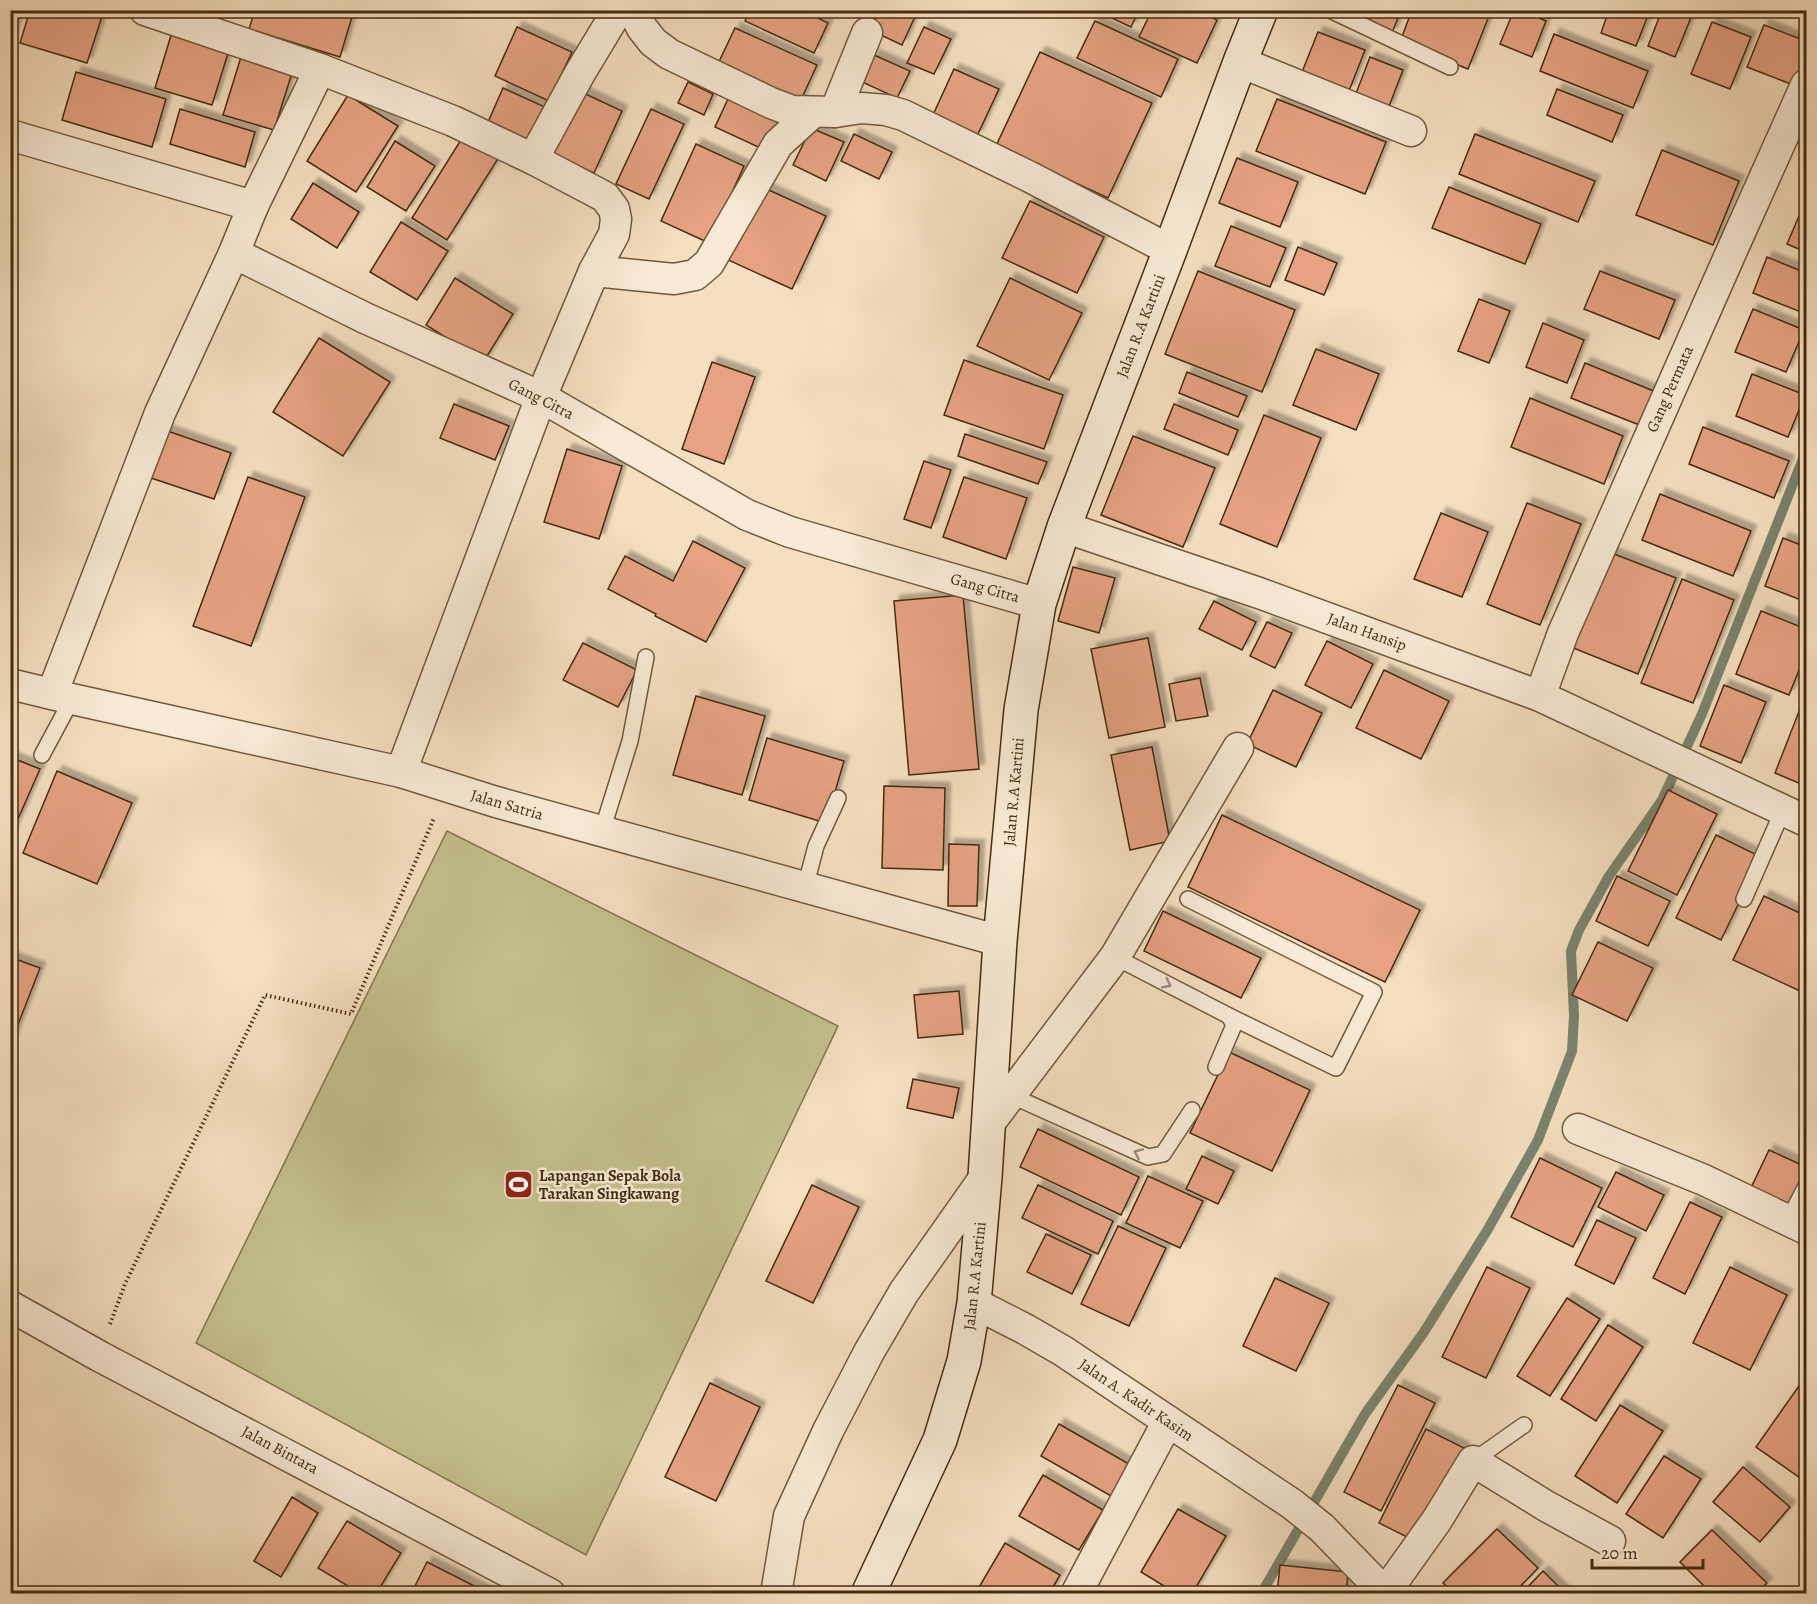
<svg xmlns="http://www.w3.org/2000/svg" width="1817" height="1604" font-family="Alegreya,serif">
<defs>
<filter id="shadow"><feDropShadow dx="5.5" dy="-5.5" stdDeviation="1.5" flood-color="#0004"/></filter>
</defs>
<rect width="100%" height="100%" fill="#f5dfc0"/>
<filter id="stains"><feTurbulence type="fractalNoise" baseFrequency=".00333" numOctaves="4"/><feColorMatrix values="0 0 0 0 .2 0 0 0 0 .09 0 0 0 0 .02 0 0 0 .5 -.17"/></filter>
<radialGradient id="worn" r=".72"><stop offset=".6" stop-color="#630" stop-opacity="0"/><stop offset="1" stop-color="#630" stop-opacity=".3"/></radialGradient>
<polygon fill="#c4bf8d" stroke="#84754e" stroke-width="1.5" points="447,831 838,1026 586,1555 196,1343"/>
<g fill="none" stroke-linecap="round" stroke-linejoin="round">
<polyline stroke="#7a836e" stroke-width="10" points="1261,1594 1365,1414 1424,1332 1488,1229 1538,1140 1572,1051 1574,1016 1571,951 1579,930 1609,876 1662,800 1702,714 1806,451"/>
</g>
<g fill="#e6a283" stroke="#452b0f" stroke-width="1.5" filter="url(#shadow)">
<polygon points="10,10 20,10 11,41 10,41"/>
<polygon points="30,10 104,10 87,63 20,43"/>
<polygon points="255,10 354,10 340,57 249,29"/>
<polygon points="750,10 802,10 828,23 814,53 745,21"/>
<polygon points="880,10 918,10 902,45 870,30"/>
<polygon points="1095,10 1139,10 1131,27"/>
<polygon points="1152,10 1198,10 1217,20 1197,63 1139,37"/>
<polygon points="1372,10 1401,10 1392,33 1367,23"/>
<polygon points="1412,10 1474,10 1489,16 1468,69 1400,42"/>
<polygon points="1514,10 1521,10 1546,21 1532,57 1500,44"/>
<polygon points="1609,10 1650,10 1636,46 1601,33"/>
<polygon points="1662,10 1694,10 1675,57 1648,46"/>
<polygon points="1095,21 1178,59 1161,97 1077,58"/>
<polygon points="1712,22 1751,37 1730,89 1691,74"/>
<polygon points="1764,25 1806,41 1806,74 1801,88 1747,67"/>
<polygon points="517,27 572,52 549,101 495,76"/>
<polygon points="924,27 951,39 934,74 907,63"/>
<polygon points="735,28 817,65 799,104 717,66"/>
<polygon points="172,32 229,50 212,105 155,88"/>
<polygon points="1318,32 1365,50 1349,91 1302,72"/>
<polygon points="1554,34 1648,71 1633,108 1540,71"/>
<polygon points="1040,52 1152,103 1108,198 996,146"/>
<polygon points="874,55 910,71 897,98 862,82"/>
<polygon points="241,57 292,73 274,130 223,115"/>
<polygon points="1370,57 1403,70 1388,109 1355,96"/>
<polygon points="954,69 999,89 977,136 933,115"/>
<polygon points="76,72 166,99 152,147 62,120"/>
<polygon points="688,82 713,94 704,115 678,103"/>
<polygon points="503,88 547,108 528,149 485,129"/>
<polygon points="1557,89 1623,115 1612,142 1547,115"/>
<polygon points="579,91 622,111 594,173 549,153"/>
<polygon points="348,95 398,126 356,192 307,161"/>
<polygon points="728,99 780,123 767,151 715,127"/>
<polygon points="1277,99 1386,142 1365,194 1256,151"/>
<polygon points="180,109 255,132 245,167 170,144"/>
<polygon points="651,109 684,124 649,199 616,184"/>
<polygon points="811,128 844,142 826,181 793,165"/>
<polygon points="854,134 892,152 879,179 841,161"/>
<polygon points="1475,134 1595,181 1578,222 1459,174"/>
<polygon points="464,135 499,157 447,240 412,218"/>
<polygon points="395,141 435,166 406,211 367,187"/>
<polygon points="696,144 744,166 709,243 661,221"/>
<polygon points="1662,150 1739,181 1713,245 1636,215"/>
<polygon points="1237,158 1298,182 1280,227 1219,203"/>
<polygon points="313,183 359,212 337,248 291,219"/>
<polygon points="760,186 826,216 792,289 726,259"/>
<polygon points="1449,187 1541,224 1525,264 1432,228"/>
<polygon points="1030,201 1104,237 1077,293 1002,258"/>
<polygon points="1799,216 1806,219 1806,252 1787,244"/>
<polygon points="401,222 448,251 417,300 370,272"/>
<polygon points="1231,226 1286,248 1270,287 1215,266"/>
<polygon points="1298,247 1337,263 1324,295 1285,280"/>
<polygon points="1767,257 1806,273 1806,314 1753,293"/>
<polygon points="1198,271 1295,310 1262,392 1165,354"/>
<polygon points="1600,271 1675,300 1659,339 1584,309"/>
<polygon points="455,278 513,314 484,361 426,325"/>
<polygon points="1010,278 1082,313 1049,380 977,346"/>
<polygon points="1479,299 1510,311 1489,363 1458,351"/>
<polygon points="1753,309 1804,330 1786,372 1735,352"/>
<polygon points="1543,323 1584,340 1567,383 1526,367"/>
<polygon points="319,338 390,382 343,456 273,412"/>
<polygon points="1316,349 1379,374 1356,430 1293,405"/>
<polygon points="964,360 1063,395 1044,449 944,415"/>
<polygon points="712,362 755,377 724,464 682,449"/>
<polygon points="1585,363 1661,394 1647,428 1571,398"/>
<polygon points="1187,372 1247,396 1238,417 1179,393"/>
<polygon points="1752,374 1805,395 1788,437 1736,416"/>
<polygon points="1530,398 1623,436 1604,484 1511,447"/>
<polygon points="454,404 509,426 495,460 440,438"/>
<polygon points="1174,404 1238,430 1228,455 1164,429"/>
<polygon points="1264,415 1321,438 1277,547 1220,524"/>
<polygon points="1703,427 1789,461 1774,498 1689,464"/>
<polygon points="159,428 231,453 214,499 142,475"/>
<polygon points="965,434 1047,462 1038,484 958,456"/>
<polygon points="1133,436 1215,468 1183,547 1101,515"/>
<polygon points="567,449 622,466 599,539 544,522"/>
<polygon points="924,461 951,470 931,528 904,519"/>
<polygon points="248,477 305,497 251,646 193,626"/>
<polygon points="964,477 1027,498 1006,559 943,537"/>
<polygon points="1660,494 1751,531 1733,576 1642,540"/>
<polygon points="1527,503 1581,524 1540,625 1487,604"/>
<polygon points="1441,513 1488,532 1462,597 1414,579"/>
<polygon points="1783,538 1806,547 1806,602 1765,586"/>
<polygon points="693,541 745,568 706,642 655,616 656,614 608,589 625,556 673,581"/>
<polygon points="1609,552 1676,578 1638,674 1571,647"/>
<polygon points="1073,567 1115,578 1099,633 1058,621"/>
<polygon points="1682,579 1734,600 1693,703 1641,683"/>
<polygon points="963,595 979,769 909,775 894,601"/>
<polygon points="1214,601 1256,622 1242,650 1199,629"/>
<polygon points="1761,611 1806,629 1806,653 1789,695 1736,674"/>
<polygon points="1267,622 1292,633 1275,668 1250,656"/>
<polygon points="1148,638 1165,727 1109,738 1091,649"/>
<polygon points="1327,641 1373,664 1351,708 1305,685"/>
<polygon points="583,643 637,670 618,707 563,680"/>
<polygon points="1384,670 1449,701 1421,759 1356,728"/>
<polygon points="1200,678 1208,716 1176,721 1169,684"/>
<polygon points="1724,685 1766,702 1741,763 1700,746"/>
<polygon points="1273,690 1322,713 1296,767 1247,744"/>
<polygon points="696,696 765,716 742,795 673,775"/>
<polygon points="1805,696 1806,697 1806,786 1775,773"/>
<polygon points="767,738 844,761 826,823 749,800"/>
<polygon points="1152,747 1170,841 1130,850 1111,755"/>
<polygon points="10,757 40,769 10,837"/>
<polygon points="57,771 132,803 97,884 23,853"/>
<polygon points="884,786 945,788 943,870 882,868"/>
<polygon points="1668,790 1717,814 1677,895 1628,871"/>
<polygon points="1222,815 1420,910 1385,982 1188,887"/>
<polygon points="1716,835 1761,857 1721,940 1676,918"/>
<polygon points="949,844 979,845 977,906 948,906"/>
<polygon points="1617,876 1670,901 1648,946 1596,921"/>
<polygon points="1764,896 1806,916 1806,977 1800,991 1733,960"/>
<polygon points="1163,911 1261,958 1241,998 1144,951"/>
<polygon points="1598,942 1653,968 1627,1021 1572,995"/>
<polygon points="10,957 40,968 10,1045"/>
<polygon points="959,991 963,1034 918,1038 914,995"/>
<polygon points="1229,1052 1310,1090 1272,1171 1190,1133"/>
<polygon points="913,1079 959,1088 953,1118 907,1108"/>
<polygon points="1038,1129 1139,1177 1121,1215 1020,1167"/>
<polygon points="1769,1150 1806,1167 1806,1175 1789,1211 1749,1192"/>
<polygon points="1202,1156 1234,1171 1218,1204 1186,1189"/>
<polygon points="1540,1158 1602,1188 1573,1247 1511,1217"/>
<polygon points="1616,1172 1664,1195 1646,1231 1598,1207"/>
<polygon points="1148,1176 1203,1201 1180,1248 1126,1223"/>
<polygon points="812,1185 859,1207 813,1303 766,1281"/>
<polygon points="1038,1185 1113,1221 1098,1254 1022,1218"/>
<polygon points="1690,1202 1722,1217 1685,1294 1653,1278"/>
<polygon points="1597,1220 1636,1238 1614,1284 1575,1265"/>
<polygon points="1118,1226 1166,1248 1129,1326 1081,1304"/>
<polygon points="1046,1234 1091,1255 1072,1294 1027,1272"/>
<polygon points="1487,1267 1530,1288 1486,1378 1442,1357"/>
<polygon points="1730,1267 1787,1295 1750,1370 1693,1343"/>
<polygon points="1275,1278 1329,1303 1296,1371 1243,1346"/>
<polygon points="1567,1298 1600,1319 1550,1396 1517,1376"/>
<polygon points="1608,1325 1643,1347 1596,1421 1561,1399"/>
<polygon points="1806,1340 1806,1357 1800,1354"/>
<polygon points="1806,1376 1806,1482 1756,1447"/>
<polygon points="710,1383 760,1407 716,1501 665,1477"/>
<polygon points="1398,1385 1435,1403 1381,1511 1344,1492"/>
<polygon points="1620,1405 1663,1431 1617,1503 1575,1476"/>
<polygon points="1059,1424 1129,1464 1111,1496 1041,1456"/>
<polygon points="1426,1429 1464,1448 1417,1542 1379,1523"/>
<polygon points="1664,1456 1701,1479 1663,1538 1626,1514"/>
<polygon points="1743,1467 1790,1507 1760,1542 1713,1502"/>
<polygon points="1043,1475 1103,1510 1079,1550 1019,1516"/>
<polygon points="292,1497 318,1513 281,1577 254,1561"/>
<polygon points="1178,1509 1226,1536 1192,1594 1177,1594 1141,1572"/>
<polygon points="347,1521 401,1553 376,1594 361,1594 318,1568"/>
<polygon points="1497,1529 1538,1568 1513,1594 1454,1594 1443,1583"/>
<polygon points="1712,1530 1767,1583 1756,1594 1712,1594 1680,1562"/>
<polygon points="1005,1543 1060,1575 1049,1594 975,1594"/>
<polygon points="427,1562 490,1594 411,1594"/>
<polygon points="1280,1565 1348,1572 1346,1594 1277,1594"/>
<polygon points="1543,1571 1566,1594 1521,1594"/>
</g>
<g fill="none" stroke-linecap="round" stroke-linejoin="round">
<defs>
<g id="lane">
<polyline points="1330,10 1450,67"/>
<polyline points="42,755 72,699"/>
<polyline points="602,831 630,741 646,657"/>
<polyline points="805,888 816,846 838,798"/>
<polyline points="1188,899 1374,992 1336,1068 1229,1016"/>
<polyline points="1744,899 1783,810"/>
<polyline points="1115,957 1229,1016 1234,1025 1216,1067"/>
<polyline points="1010,1095 1148,1157 1163,1154 1192,1110"/>
<polyline points="1788,1221 1806,1186"/>
<polyline points="1473,1461 1524,1425"/>
</g>
<g id="street">
<polyline points="145,10 320,69 453,121 533,159 605,197 614,209 616,219 614,234 594,271 541,397 401,772"/>
<polyline points="633,10 642,28 653,42 669,54 771,103 792,111 835,112 862,108 886,110 903,115 1030,177 1170,250"/>
<polyline points="1240,62 1411,131"/>
<polyline points="320,69 253,206 234,253 365,318 541,397 747,515 790,532 1039,604"/>
<polyline points="835,112 867,33"/>
<polyline points="10,135 253,206"/>
<polyline points="533,159 580,73 618,10"/>
<polyline points="594,271 674,279 695,275 709,263 778,144 812,113"/>
<polyline points="1064,527 1259,593 1540,696 1806,821"/>
<polyline points="10,684 72,699 401,772 496,802 1000,941"/>
<polyline points="52,694 160,413 234,253"/>
<polyline points="1540,696 1563,633 1733,248 1806,85"/>
<polyline points="988,1125 1115,957 1238,748"/>
<polyline points="1578,1129 1704,1180 1806,1229"/>
<polyline points="974,1303 1025,1329 1063,1351 1292,1504 1322,1528 1386,1594"/>
<polyline points="10,1306 99,1356 550,1594"/>
<polyline points="1385,1593 1437,1520 1473,1461 1546,1506 1610,1541"/>
<polyline points="776,1594 789,1516 828,1431 869,1352 904,1292 985,1177"/>
<polyline points="1076,1594 1168,1421"/>
</g>
<polyline id="secondary" points="868,1594 940,1440 964,1361 974,1303 985,1177 1000,941 1021,710 1039,604 1064,527 1170,250 1240,62 1261,10"/>
</defs>
<use href="#lane" stroke="#71583b" stroke-width="18"/>
<use href="#street" stroke="#71583b" stroke-width="33"/>
<use href="#secondary" stroke="#452b0f" stroke-width="36"/>
<polyline stroke="#452b0f" stroke-width="4" stroke-dasharray="1.5 3" stroke-linecap="butt" points="110,1324 125,1284 265,995 351,1014 434,818"/>
<use href="#lane" stroke="#f8ead6" stroke-width="15"/>
<use href="#street" stroke="#f8ead6" stroke-width="30"/>
<use href="#secondary" stroke="#f8ead6" stroke-width="33"/>
</g>
<defs><path id="oneway-chevron" d="M-2-3.5L2.5 0L-2 3.5" fill="none" stroke-width="1.6" stroke-linecap="round" stroke-linejoin="round" transform="scale(1.5)"/></defs>
<g stroke="#9e8a72">
<use href="#oneway-chevron" transform="translate(1167 984) rotate(27)"/>
<use href="#oneway-chevron" transform="translate(1138 1153) rotate(-156)"/>
</g>
<defs>
<symbol id="stadium-square" viewBox="-11 -11 22 22"><rect x="-9" y="-9" width="18" height="18" rx="4" fill="#8f2418" stroke="#f8ead6"/><path d="M0-5a6.5 5 0 1 0 0 10a6.5 5 0 1 0 0-10ZM-3.5-1.8h7v3.6h-7Z" fill="#fff"/></symbol>
</defs>
<g fill-rule="evenodd">
<use href="#stadium-square" x="502" y="1168" width="33" height="33"/>
</g>
<g text-anchor="middle" dominant-baseline="central" stroke-width="5" stroke-linejoin="round" paint-order="stroke">
<g font-size="16" fill="#452b0f" stroke="#f8ead6">
<text transform="translate(1141 326) rotate(-69)">Jalan R.A Kartini</text>
<text transform="translate(1670 389) rotate(-66)">Gang Permata</text>
<text transform="translate(541 399) rotate(27)">Gang Citra</text>
<text transform="translate(985 588) rotate(16)">Gang Citra</text>
<text transform="translate(1367 632) rotate(20)">Jalan Hansip</text>
<text transform="translate(1014 792) rotate(-85)">Jalan R.A Kartini</text>
<text transform="translate(507 805) rotate(16)">Jalan Satria</text>
<text transform="translate(975 1276) rotate(-84)">Jalan R.A Kartini</text>
<text transform="translate(1136 1400) rotate(34)">Jalan A. Kadir Kasim</text>
<text transform="translate(280 1450) rotate(28)">Jalan Bintara</text>
</g>
<g font-size="16" font-weight="bold" fill="#452b0f" stroke="#f8ead6" text-anchor="start">
<text x="539" y="1176">Lapangan Sepak Bola<tspan x="539" dy="18">Tarakan Singkawang</tspan></text>
</g>
</g>
<rect width="1817" height="1604" fill="none" stroke="#f5dfc0" stroke-width="36"/>
<rect x="12" y="12" width="1793" height="1580" fill="none" stroke="#452b0f" stroke-width="3"/>
<rect x="18" y="18" width="1781" height="1568" fill="none" stroke="#452b0f" stroke-width="1.5"/>
<path d="M1592 1559v9h111v-9" fill="none" stroke="#452b0f" stroke-width="3"/>
<text x="1601" y="1559" font-size="18" fill="#452b0f" stroke="#f8ead6" stroke-width="4.5" paint-order="stroke">20 m</text>
<rect width="100%" height="100%" filter="url(#stains)"/>
<rect width="100%" height="100%" fill="url(#worn)"/>
</svg>
